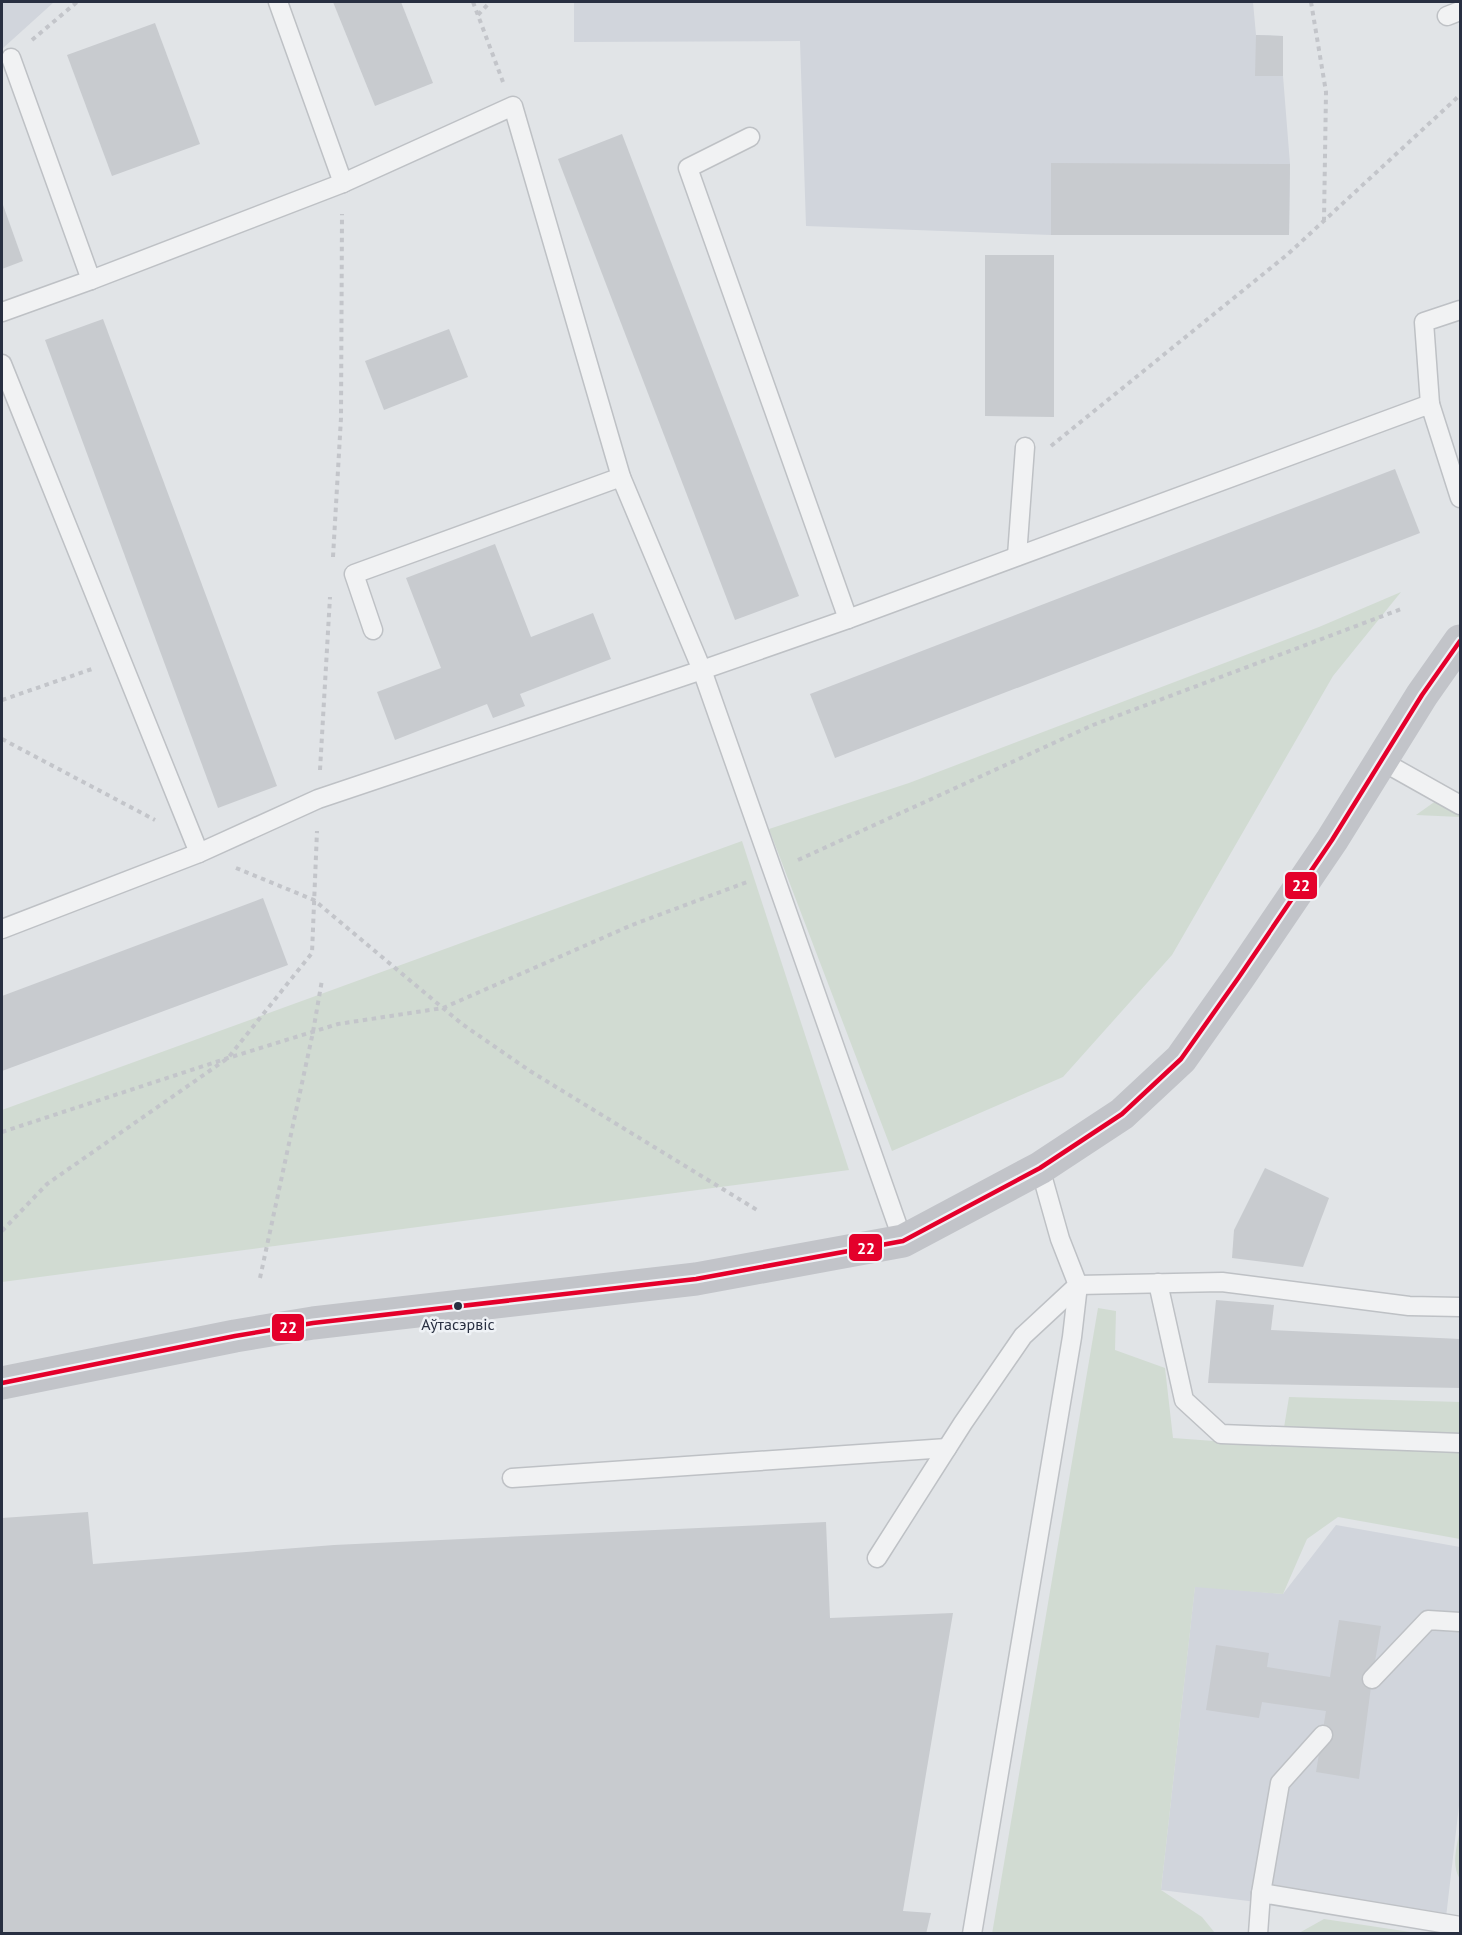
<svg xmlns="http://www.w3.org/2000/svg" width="1462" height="1935" font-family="'PT Sans',sans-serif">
<rect width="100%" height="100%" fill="#e1e4e7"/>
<g fill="#d1d5dc">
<polygon points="2,2 54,2 2,49"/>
<polygon points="574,2 1253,2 1256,35 1283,36 1283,76 1290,164 1289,235 1051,235 806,226 800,41 574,42"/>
<polygon points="1336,1525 1460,1547 1460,1797 1445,1926 1161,1890 1195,1586 1283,1594"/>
</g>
<g fill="#d1dbd2">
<polygon points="1401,592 1333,676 1172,955 1063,1077 892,1151 769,829 909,783 1319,627"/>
<polygon points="1460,791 1460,817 1416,815 1440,798"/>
<polygon points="742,841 849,1170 2,1282 2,1110"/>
<polygon points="1098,1308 1116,1311 1115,1350 1165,1368 1173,1438 1281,1446 1289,1397 1460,1402 1460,1539 1338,1517 1307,1539 1283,1594 1195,1587 1161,1890 1202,1917 1215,1933 992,1934"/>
<path d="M1460,1830V1879C1451,1865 1457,1845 1460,1830Z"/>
<polygon points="1324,1919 1417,1933 1299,1933"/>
</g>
<g fill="#c8cbcf">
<polygon points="333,2 401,2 433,83 375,106"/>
<polygon points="155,23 200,144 112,176 67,55"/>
<polygon points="1256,35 1283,36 1283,76 1255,76"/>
<polygon points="622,134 799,596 735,620 558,159"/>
<polygon points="1051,163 1290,164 1289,235 1051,235"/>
<polygon points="2,202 23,261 2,269"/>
<polygon points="985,255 1054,255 1054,417 985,416"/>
<polygon points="103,319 277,786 218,808 45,340"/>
<polygon points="449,329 468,377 384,410 365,361"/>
<polygon points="1395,469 1420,533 835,758 810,694"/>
<polygon points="495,544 531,637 593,613 611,659 520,694 525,706 493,718 487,704 395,740 377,692 441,668 406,578"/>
<polygon points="263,898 288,965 2,1071 2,996"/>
<polygon points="1265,1168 1329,1198 1303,1267 1232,1258 1234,1230"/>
<polygon points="1216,1300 1274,1305 1271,1330 1460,1339 1460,1388 1208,1383"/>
<polygon points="88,1512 93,1564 334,1545 826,1522 830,1618 953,1613 903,1911 931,1913 926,1934 2,1934 2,1518"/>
<polygon points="1339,1620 1381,1626 1372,1679 1359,1779 1316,1772 1326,1711 1262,1702 1259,1718 1206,1710 1216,1645 1269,1653 1267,1667 1330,1677"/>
</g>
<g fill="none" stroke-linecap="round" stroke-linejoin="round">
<defs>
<g id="service">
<polyline points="278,2 343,183 513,106 621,477 702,670 903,1241"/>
<polyline points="1447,16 1460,11"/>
<polyline points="11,58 91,280 343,183"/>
<polyline points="750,137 688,168 848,619"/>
<polyline points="2,312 91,280"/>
<polyline points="2,364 199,853"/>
<polyline points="1430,404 1424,322 1460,310"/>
<polyline points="1017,556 1025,447"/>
<polyline points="373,630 354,574 621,477"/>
<polyline points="1380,760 1460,805"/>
<polyline points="2,929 199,853 318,799 702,670 848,619 1430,404 1460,498"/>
<polyline points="1158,1283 1184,1400 1221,1434 1460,1443"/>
<polyline points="512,1478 947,1448"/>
<polyline points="877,1558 963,1423 1023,1336 1078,1285 1222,1282 1409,1306 1460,1307"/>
<polyline points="1372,1679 1428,1620 1460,1622"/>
<polyline points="1261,1893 1460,1926"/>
<polyline points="972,1934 1072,1337 1078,1285 1060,1239 1040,1168"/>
<polyline points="1258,1934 1261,1893 1280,1783 1323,1735"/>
</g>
</defs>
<use href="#service" stroke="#bec1c5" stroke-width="21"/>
<g stroke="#c3c5ca" stroke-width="4" stroke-dasharray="4.5 4.5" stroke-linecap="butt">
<polyline points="473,2 503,82"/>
<polyline points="1311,2 1326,92 1324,220"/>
<polyline points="478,15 490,2"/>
<polyline points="32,40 77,2"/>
<polyline points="1051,446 1288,254 1460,95"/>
<polyline points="333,557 341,418 342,214"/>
<polyline points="2,700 95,668"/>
<polyline points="2,739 155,820"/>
<polyline points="320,770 330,597"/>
<polyline points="798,860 1093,725 1404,608"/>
<polyline points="236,868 314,900 462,1024 530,1071 757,1210"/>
<polyline points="2,1132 228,1058 338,1024 443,1008 632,925 747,882"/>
<polyline points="2,1231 47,1184 228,1058 312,953 317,831"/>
<polyline points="260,1278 313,1032 322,980"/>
</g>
<use href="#service" stroke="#f1f2f3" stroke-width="18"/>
<polyline stroke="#c2c4c9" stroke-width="33" points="2,1383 235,1336 313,1323 696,1279 903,1241 1040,1168 1122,1114 1181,1059 1239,977 1332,840 1422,695 1460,641"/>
<defs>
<polyline id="bus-1" points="2,1383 235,1336 313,1323 696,1279 903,1241 1040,1168 1122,1114 1181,1059 1239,977 1332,840 1422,695 1460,641"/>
</defs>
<use href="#bus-1" stroke="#eff2f6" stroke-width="9"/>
<use href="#bus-1" stroke="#e4002b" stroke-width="4.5"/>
</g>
<circle fill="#282f41" stroke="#eff2f6" stroke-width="2" cx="458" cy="1306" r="5"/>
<g text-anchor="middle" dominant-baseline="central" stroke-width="5" stroke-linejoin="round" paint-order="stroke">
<g font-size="16" fill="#282f41" stroke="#eff2f6">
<text x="458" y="1324">Аўтасэрвіс</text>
</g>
</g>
<g stroke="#eff2f6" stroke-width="2">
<rect x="1284" y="871" width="34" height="29" rx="6" fill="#e4002b"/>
<rect x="848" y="1233" width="35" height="29" rx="6" fill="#e4002b"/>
<rect x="271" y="1313" width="34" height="29" rx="6" fill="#e4002b"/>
</g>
<g font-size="16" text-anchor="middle" font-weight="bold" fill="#fff">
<text x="1301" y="891">22</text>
<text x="866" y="1254">22</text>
<text x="288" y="1333">22</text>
</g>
<rect width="1462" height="1935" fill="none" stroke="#282f41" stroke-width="6"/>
</svg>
